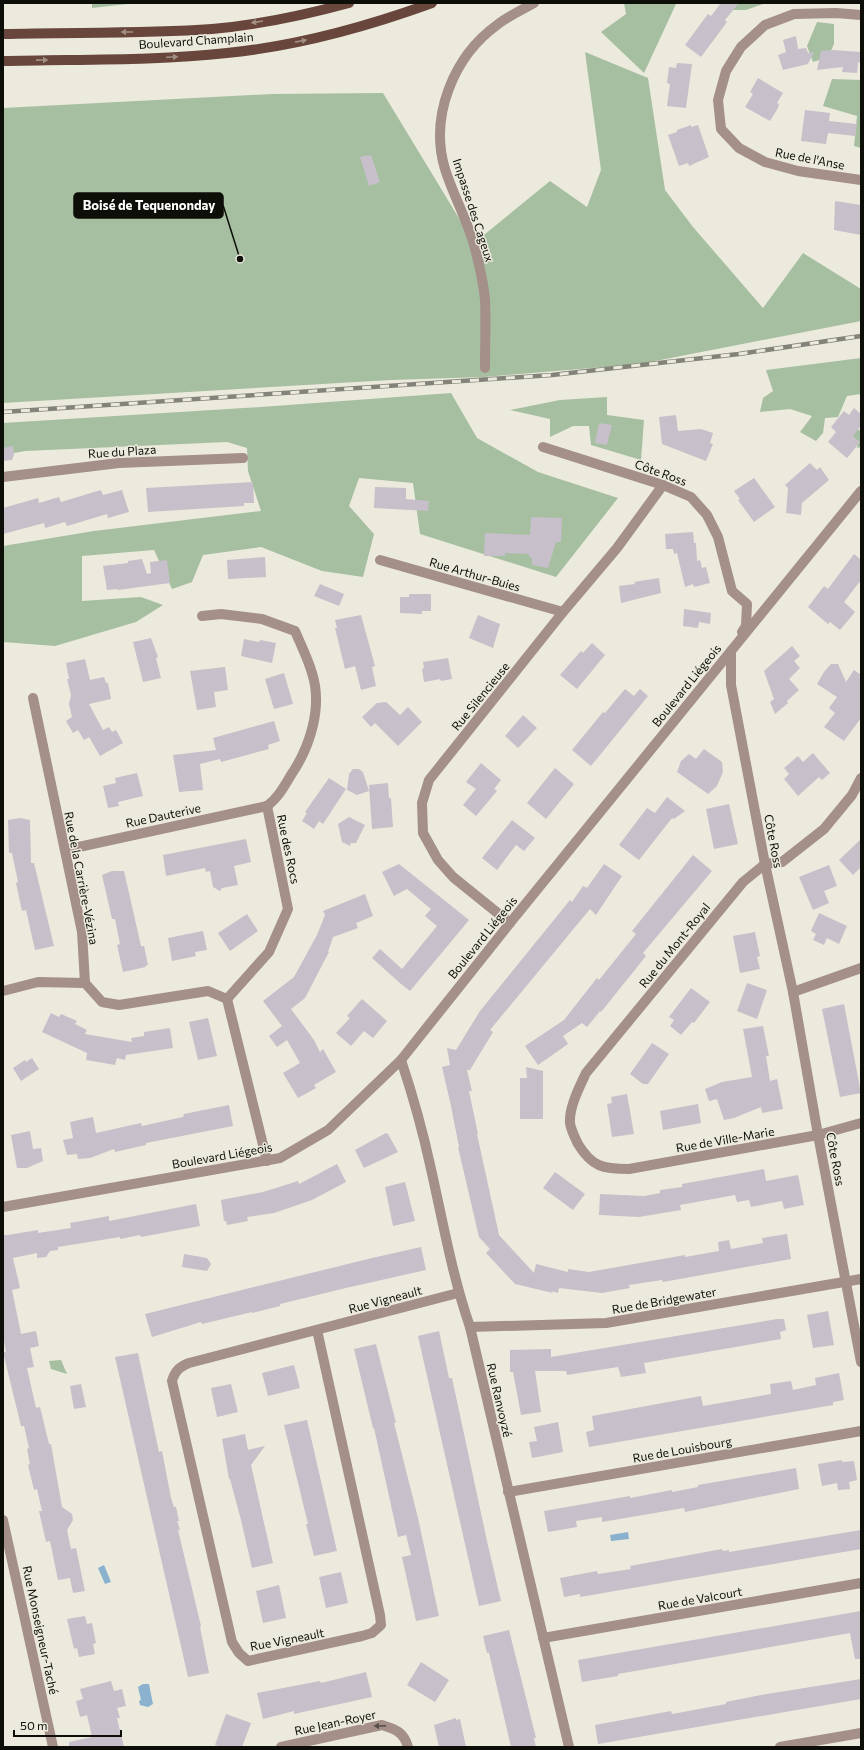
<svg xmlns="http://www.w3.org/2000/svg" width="864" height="1750" font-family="Commissioner,sans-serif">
<rect width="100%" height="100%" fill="#eceadd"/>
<g fill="#a6bfa0">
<polygon points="92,3 137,3 92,8"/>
<polygon points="624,3 678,3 676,4 644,73 601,32 626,14"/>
<polygon points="727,3 766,3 746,10 728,10"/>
<polygon points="817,22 834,24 834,44 828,57 813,62 807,46"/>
<polygon points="585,52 648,78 665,190 693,227 763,308 803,253 861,289 861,321 640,364 484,377 391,380 3,403 3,108 272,94 383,93 474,243 550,181 587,207 601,170"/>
<polygon points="832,79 861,80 861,148 854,146 857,116 823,106"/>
<polygon points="861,358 861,394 847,396 838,417 825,418 823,433 816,441 800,432 812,416 790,409 760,412 763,398 773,391 766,370"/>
<polygon points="451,393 477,438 538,472 618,498 556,577 420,534 413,483 359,478 349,506 374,534 363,577 322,571 261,547 203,555 192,582 172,589 154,550 82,556 82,601 141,597 163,605 136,622 55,646 3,642 3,546 94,531 261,511 248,471 247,448 227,442 25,451 3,455 3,423 261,407"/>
<polygon points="607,397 607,415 644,420 641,460 591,445 589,426 573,426 550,437 550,419 510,410 560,400"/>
<polygon points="857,429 861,431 861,447 857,448 858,441 845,440"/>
<polygon points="61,1360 67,1374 51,1369 49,1361"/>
</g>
<g fill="#8ab1cd">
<polygon points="628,1532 629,1539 611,1541 610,1535"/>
<polygon points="104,1565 111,1582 105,1584 98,1568"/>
<polygon points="143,1684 149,1684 153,1704 148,1707 140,1705 139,1701 141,1700 138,1687"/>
</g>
<g fill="#c7bfca">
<polygon points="721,3 739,3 725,20 727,22 701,57 685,45 708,14 711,16"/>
<polygon points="796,36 798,49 806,48 808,53 814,52 808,64 783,70 778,55 786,52 783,40"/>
<polygon points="833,50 861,52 861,63 858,62 857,73 842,72 843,67 817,70 821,51"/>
<polygon points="677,63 692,64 686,108 667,106 670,84 667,83 669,67 676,68"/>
<polygon points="758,78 783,93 777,103 779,104 778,108 770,121 745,107 753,94 750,92"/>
<polygon points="805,110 830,113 829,121 857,124 855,136 828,133 826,144 801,141"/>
<polygon points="691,125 691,127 698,125 709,157 689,166 688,163 679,166 668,135 677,132 677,130"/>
<polygon points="371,155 380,182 369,186 360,157"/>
<polygon points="835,201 861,205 861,235 834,230"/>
<polygon points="854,408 861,414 861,426 853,436 860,442 847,458 828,442 836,432 831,427 844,411 849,415"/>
<polygon points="676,415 678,431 701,429 713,433 710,443 713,444 706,461 662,444 659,417"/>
<polygon points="599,423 612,425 607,445 595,443"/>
<polygon points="13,446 14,455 12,460 3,461 3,448"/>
<polygon points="810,463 817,470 820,467 829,480 802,503 801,515 786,513 788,488 785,485"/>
<polygon points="754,478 775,507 754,522 738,500 740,499 734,491"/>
<polygon points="253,482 254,503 244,503 244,506 148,512 146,488"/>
<polygon points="375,487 406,488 406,499 429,501 428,511 374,508"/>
<polygon points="101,490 103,495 122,490 129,512 108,518 107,514 67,526 65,522 45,528 44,523 3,534 3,508 38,498 39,503 59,497 61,502"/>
<polygon points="531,517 562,518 561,542 556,542 548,568 532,565 532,558 529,557 529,554 505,553 505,556 484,556 485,533 530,535"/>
<polygon points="693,532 694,543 696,543 697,561 700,560 702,568 706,567 710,583 694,587 693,584 685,587 677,553 674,554 673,549 666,549 665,534"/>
<polygon points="854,554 861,560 861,580 844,602 855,612 840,630 830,622 828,624 808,607 824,586 828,589"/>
<polygon points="265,557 266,577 228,579 227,560"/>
<polygon points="142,559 147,574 151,573 150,562 167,560 170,583 118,590 117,589 107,590 103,566 128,563 128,561"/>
<polygon points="659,578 661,593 621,603 619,586 635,584 634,582"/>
<polygon points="320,584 344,594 339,606 314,596"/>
<polygon points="409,594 431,594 431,611 422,611 422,614 400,613 400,597 409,597"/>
<polygon points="684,609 711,613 710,624 699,622 698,628 683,626"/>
<polygon points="361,615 375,666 372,667 376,686 361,690 355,666 345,669 335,628 337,628 335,620"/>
<polygon points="478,615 500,624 493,648 469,638"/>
<polygon points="151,638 158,657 156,658 161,678 143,682 133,642"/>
<polygon points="244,639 259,642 260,640 276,643 272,663 241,656"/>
<polygon points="592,643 605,655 577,689 560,675 581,651 583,653"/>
<polygon points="792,646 800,656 794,661 800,668 789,679 799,690 787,701 788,703 775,714 770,702 774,699 764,671"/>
<polygon points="448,658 452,679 441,681 440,679 424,682 422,669 424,668 423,662"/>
<polygon points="85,659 90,680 104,677 106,683 108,683 111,699 89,704 103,730 109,727 112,732 116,730 123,743 100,756 89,737 84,740 78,730 73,733 66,721 72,717 69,704 71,695 67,679 69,679 66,663"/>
<polygon points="831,664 838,664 846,682 854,670 861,675 861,718 844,741 824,727 835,713 829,708 837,697 817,684 824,672"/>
<polygon points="225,667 228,690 214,692 216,707 197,710 190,671"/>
<polygon points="284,673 293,704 274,709 265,679"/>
<polygon points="625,689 634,696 640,689 648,696 591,766 572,750 603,712 605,713"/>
<polygon points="386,702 400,715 408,707 422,722 398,746 375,723 371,727 362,717 377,703"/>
<polygon points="523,715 537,728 518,748 505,736"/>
<polygon points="274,721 280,741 268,745 269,749 221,762 220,759 200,764 203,790 179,792 173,755 216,750 213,738"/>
<polygon points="704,749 722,762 723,772 717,786 708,794 677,772 681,761 689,754 696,759"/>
<polygon points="813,753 830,773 822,780 819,777 798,796 784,779 789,774 784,768 798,756 803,762"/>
<polygon points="481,763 501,780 494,789 497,791 476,816 463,805 476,789 466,782"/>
<polygon points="555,768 574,784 546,819 527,803"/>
<polygon points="353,769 359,769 363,772 369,791 357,795 347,790 349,774"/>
<polygon points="137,773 143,796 118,802 119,806 108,808 103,786 116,783 115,778"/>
<polygon points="329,778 346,789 323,824 319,821 314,829 302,821 307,813 305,812"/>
<polygon points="388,783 389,798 391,798 393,827 372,829 369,785"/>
<polygon points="667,797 685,811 674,819 672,818 639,860 619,845 647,808 655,813"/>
<polygon points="729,804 738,844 714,849 706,809"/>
<polygon points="349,817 365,825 356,843 351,843 350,846 342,842 338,824"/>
<polygon points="20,818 30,820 31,863 34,863 54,946 35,950 26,910 22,911 16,883 18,882 12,853 9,853 8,820"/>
<polygon points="512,820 535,838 524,851 516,845 497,870 482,858"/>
<polygon points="246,839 251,862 234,866 238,885 222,888 220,891 213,887 210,871 206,872 205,868 166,876 163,855"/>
<polygon points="861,839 861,867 853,875 839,860"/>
<polygon points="693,855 712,871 643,953 646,956 601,1012 600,1011 587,1027 582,1023 563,1036 568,1044 538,1065 525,1046 564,1020 597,978 599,980 636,934 632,931"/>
<polygon points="399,864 469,920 410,991 401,984 372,958 380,949 402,969 437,926 425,916 431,909 407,889 394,896 382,872"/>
<polygon points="604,864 622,876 596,915 590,909 490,1030 493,1032 470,1070 467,1070 472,1091 469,1091 478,1134 477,1134 499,1235 534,1273 536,1264 568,1272 568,1269 589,1272 685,1255 685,1257 719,1251 718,1242 729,1240 731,1249 763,1243 762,1238 787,1234 791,1259 663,1282 662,1280 629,1285 630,1288 602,1293 559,1288 558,1293 551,1291 553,1293 515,1284 486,1253 490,1249 479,1237 458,1147 459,1147 451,1106 442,1067 450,1065 447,1048 456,1050 480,1011 570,900 572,902 583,886 587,888"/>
<polygon points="829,865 837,886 824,891 829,903 813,910 799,877"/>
<polygon points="112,871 124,871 141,946 144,946 148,965 145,966 146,967 123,972 117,945 120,944 115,919 112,919 102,875"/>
<polygon points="365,894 373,916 356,923 358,928 333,937 328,952 329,952 305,998 291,1009 314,1040 320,1052 323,1049 336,1072 314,1085 316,1088 298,1098 283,1073 300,1063 287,1040 277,1047 269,1036 282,1026 263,1001 294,977 317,935 325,915 323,911"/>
<polygon points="819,913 847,926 839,944 827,938 824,945 813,940 816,934 811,931"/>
<polygon points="247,914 258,931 230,951 218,933"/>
<polygon points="203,931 207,950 195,952 196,956 172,961 168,938"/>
<polygon points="755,932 760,956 757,957 760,969 740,973 733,936"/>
<polygon points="747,983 767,990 757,1019 737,1011"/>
<polygon points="691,988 710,1002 694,1023 692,1022 681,1035 670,1026 674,1020 669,1017"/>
<polygon points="362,999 387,1021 373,1038 364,1031 351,1046 336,1033 350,1018 347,1016"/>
<polygon points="844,1004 861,1093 840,1097 822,1009"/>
<polygon points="51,1013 59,1017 61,1014 77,1021 75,1024 87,1030 85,1034 132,1042 131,1038 144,1036 144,1032 170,1028 173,1048 126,1055 125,1060 117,1058 115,1065 86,1060 87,1053 42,1032"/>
<polygon points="208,1018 217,1056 198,1060 189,1022"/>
<polygon points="763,1026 769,1056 766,1056 770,1081 777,1079 783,1109 762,1113 761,1107 734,1118 724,1120 717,1099 709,1101 705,1089 722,1082 752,1077 743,1029"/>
<polygon points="652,1043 669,1054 648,1084 643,1084 630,1074"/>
<polygon points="32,1058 39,1069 21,1081 13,1068 25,1060 26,1062"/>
<polygon points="526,1067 543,1071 543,1119 520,1119 520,1078 527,1078"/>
<polygon points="627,1094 634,1134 612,1137 607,1104 612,1103 611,1097"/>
<polygon points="698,1104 701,1123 663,1130 660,1111"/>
<polygon points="229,1105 233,1126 146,1143 146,1145 115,1152 114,1149 90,1158 78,1159 77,1154 67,1155 63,1140 73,1138 70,1122 93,1117 96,1133 141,1123 142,1126 183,1117 184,1114"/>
<polygon points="30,1131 33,1149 41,1148 43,1161 27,1168 17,1168 11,1135"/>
<polygon points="386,1133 388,1134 398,1152 364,1168 355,1150"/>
<polygon points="337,1164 346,1182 312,1200 274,1213 247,1217 248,1221 227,1225 226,1221 224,1221 221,1200 263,1192 298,1181 299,1184"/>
<polygon points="764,1169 766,1181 798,1175 804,1205 784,1209 782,1201 751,1207 749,1200 737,1202 735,1195 680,1205 681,1210 639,1217 599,1215 600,1194 644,1196 660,1193 660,1190 682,1187 682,1184"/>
<polygon points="555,1172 585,1194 573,1210 543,1188"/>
<polygon points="405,1182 415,1221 393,1226 385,1187"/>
<polygon points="196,1204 200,1226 141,1237 140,1235 120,1239 120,1237 58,1247 58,1250 50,1251 46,1257 37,1258 37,1253 13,1258 20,1288 12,1290 21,1334 36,1331 39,1346 30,1348 34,1367 27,1368 36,1408 40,1407 49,1444 51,1444 62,1507 72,1514 73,1520 67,1530 71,1549 76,1548 85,1591 73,1593 70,1578 58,1580 50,1541 46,1542 39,1511 42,1511 37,1489 34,1490 28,1465 30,1464 27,1449 29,1448 24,1426 21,1426 3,1352 6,1352 3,1336 3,1235 8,1235 38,1230 38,1233 71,1228 70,1223 109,1216 109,1221"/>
<polygon points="421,1247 426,1270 346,1288 280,1304 280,1306 252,1313 252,1312 202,1324 201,1322 152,1337 145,1314 372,1258"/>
<polygon points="184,1254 207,1258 211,1264 207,1271 182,1267"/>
<polygon points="828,1311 834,1345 813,1348 807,1315"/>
<polygon points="777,1319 784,1319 786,1330 780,1332 781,1339 644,1363 646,1373 621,1377 618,1367 567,1375 566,1371 535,1371 541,1412 521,1415 513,1372 510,1372 510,1350 551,1349 551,1357"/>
<polygon points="439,1331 449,1378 452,1378 487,1541 501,1601 479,1606 418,1336"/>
<polygon points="376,1344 396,1423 394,1423 418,1518 439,1616 416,1621 402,1557 411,1555 406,1535 398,1537 374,1428 373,1428 354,1349"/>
<polygon points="138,1353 159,1452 162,1451 171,1498 174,1507 176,1507 179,1521 177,1521 180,1530 178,1530 201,1626 200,1627 209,1673 188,1677 115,1357"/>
<polygon points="294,1365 300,1388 268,1396 262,1373"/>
<polygon points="839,1373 844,1400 833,1402 833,1405 589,1447 586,1432 594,1430 592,1416 701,1396 703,1406 732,1401 771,1394 770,1384 791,1381 793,1390 816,1385 815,1378"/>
<polygon points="81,1384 86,1407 74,1409 70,1386"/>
<polygon points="231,1384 238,1412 217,1417 211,1388"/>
<polygon points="307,1420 337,1551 314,1556 306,1524 308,1524 284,1425"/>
<polygon points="558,1422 563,1452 532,1458 529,1442 537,1441 534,1427"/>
<polygon points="245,1434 248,1450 265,1446 251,1465 273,1563 252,1568 241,1520 230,1479 229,1479 222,1439"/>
<polygon points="842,1460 842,1462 854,1461 857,1480 849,1482 850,1489 838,1490 837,1483 822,1486 818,1464"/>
<polygon points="796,1468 799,1489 685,1512 684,1508 602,1522 602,1517 576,1521 577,1527 548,1532 544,1511 630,1496 630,1498 672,1490 672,1492 698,1487 698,1485"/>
<polygon points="861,1530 861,1549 580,1597 580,1594 564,1597 560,1578 597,1571 598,1574 631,1569 630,1566 722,1549 723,1551 729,1550 729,1552"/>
<polygon points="341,1572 348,1603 326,1608 319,1577"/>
<polygon points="279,1585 286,1618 263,1623 256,1591"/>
<polygon points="861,1611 861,1659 855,1659 850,1633 618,1674 618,1676 582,1682 578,1660"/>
<polygon points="85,1616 87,1624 92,1623 96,1643 93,1644 95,1654 79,1657 77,1648 74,1649 67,1619"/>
<polygon points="509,1630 536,1738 534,1738 536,1747 511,1747 489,1653 487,1653 483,1636"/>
<polygon points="421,1662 449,1680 435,1702 407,1685"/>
<polygon points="366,1672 372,1697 294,1714 294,1711 263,1719 257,1693 320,1681 321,1683"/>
<polygon points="861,1679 861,1699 598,1744 595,1725 671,1711 672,1714 726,1704 726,1702 761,1695"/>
<polygon points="111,1681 114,1691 122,1689 126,1706 117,1708 120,1718 117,1718 124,1747 69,1747 69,1742 92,1737 87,1715 80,1717 76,1701 83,1699 80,1689"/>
<polygon points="226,1714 251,1723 242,1747 222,1747 215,1745"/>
<polygon points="456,1718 456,1720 460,1719 466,1747 439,1747 434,1725"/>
</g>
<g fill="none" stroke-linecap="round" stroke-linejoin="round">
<g stroke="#a48f89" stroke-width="10">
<polyline points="861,15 836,13 794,14 765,25 741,47 726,71 718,100 721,129 739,148 765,162 798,171 861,180"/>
<path d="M485,368C485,345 486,322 485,299C483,281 479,263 474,245C467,219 453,195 445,169C429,116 454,56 497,25C508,16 522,10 534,3"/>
<polyline points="543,447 663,485 691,497 707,515 718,537 732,591 747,604 746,626 742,632"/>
<polyline points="3,477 119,463 243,458"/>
<polyline points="380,560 563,612"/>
<polyline points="731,651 731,685 765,864 793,992 818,1135 861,1362"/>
<polyline points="33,698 82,932 85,983 102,1002 119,1005 208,991 227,999"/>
<path d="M861,778L852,795L824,829L782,862L765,864L743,882L586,1073C579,1088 569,1107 570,1123C571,1130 575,1138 578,1144C592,1167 603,1169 629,1169L818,1135L861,1123"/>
<path d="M65,850L267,806C278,798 284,787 291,775C310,747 323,707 312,673C308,659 301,645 295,631L262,619L221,614L202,616"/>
<polyline points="510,923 453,877 438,860 423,833 422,803 429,780 563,612 617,548 663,485"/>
<polyline points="3,991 38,982 85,983"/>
<polyline points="793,992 861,968"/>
<polyline points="227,999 269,952 288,909 267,806"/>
<polyline points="227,999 267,1161"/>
<path d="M401,1060C413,1096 423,1132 431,1169C443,1222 452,1275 470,1327L569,1747"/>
<polyline points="3,1207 280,1158 328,1130 401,1060 510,923 861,491"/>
<polyline points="470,1327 606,1323 861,1279"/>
<path d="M317,1330L380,1615L381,1625L372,1633L362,1636L248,1661L239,1653L232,1642L172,1381C175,1371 179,1367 189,1363L458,1293"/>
<polyline points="508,1492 861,1431"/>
<polyline points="3,1520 53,1747"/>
<polyline points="543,1638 861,1583"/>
<path d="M281,1747L382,1725C395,1729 404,1732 408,1747"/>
<polyline points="780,1747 861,1733"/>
</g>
<g stroke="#68463b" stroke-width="10">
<path d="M3,34C73,32 143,34 212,29C258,25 305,15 349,3"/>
<path d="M3,61C77,59 153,61 227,53C297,46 366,27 432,3"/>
</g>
<defs>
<polyline id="rail" points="3,412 552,375 739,354 861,336"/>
</defs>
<use href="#rail" stroke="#84837a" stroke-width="4.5"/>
<use href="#rail" stroke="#eceadd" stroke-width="3" stroke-dasharray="9" stroke-linecap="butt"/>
</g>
<defs><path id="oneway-solid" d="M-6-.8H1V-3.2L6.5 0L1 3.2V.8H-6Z"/></defs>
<g fill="#a39084">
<use href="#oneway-solid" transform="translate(257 22) rotate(171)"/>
<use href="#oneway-solid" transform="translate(127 32) rotate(180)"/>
<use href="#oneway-solid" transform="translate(301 41) rotate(-11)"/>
<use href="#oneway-solid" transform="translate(172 57) rotate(-2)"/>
<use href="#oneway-solid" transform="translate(42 60) rotate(-1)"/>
</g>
<use fill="#594e49" href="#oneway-solid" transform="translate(380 1726) rotate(179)"/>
<g text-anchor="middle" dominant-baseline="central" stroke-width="3" stroke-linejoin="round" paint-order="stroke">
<g font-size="12" fill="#0e0e09" stroke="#eceadd">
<text transform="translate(196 40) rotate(-4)">Boulevard Champlain</text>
<text transform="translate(810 158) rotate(11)">Rue de l'Anse</text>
<text transform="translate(474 210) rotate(72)">Impasse des Cageux</text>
<text transform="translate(122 451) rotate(-4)">Rue du Plaza</text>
<text transform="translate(661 472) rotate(20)">Côte Ross</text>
<text transform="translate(475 574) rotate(16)">Rue Arthur-Buies</text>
<text transform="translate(686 685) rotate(-51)">Boulevard Liégeois</text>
<text transform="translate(480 696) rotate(-51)">Rue Silencieuse</text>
<text transform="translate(163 815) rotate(-12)">Rue Dauterive</text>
<text transform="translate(774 841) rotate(79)">Côte Ross</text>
<text transform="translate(289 849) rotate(78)">Rue des Rocs</text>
<text transform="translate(82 878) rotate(79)">Rue de la Carrière-Vézina</text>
<text transform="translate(482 937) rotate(-51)">Boulevard Liégeois</text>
<text transform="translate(674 945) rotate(-51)">Rue du Mont-Royal</text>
<text transform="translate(725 1139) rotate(-10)">Rue de Ville-Marie</text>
<text transform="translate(222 1155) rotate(-10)">Boulevard Liégeois</text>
<text transform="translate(836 1159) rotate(79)">Côte Ross</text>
<text transform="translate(385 1299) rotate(-15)">Rue Vigneault</text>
<text transform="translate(664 1300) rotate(-10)">Rue de Bridgewater</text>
<text transform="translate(500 1400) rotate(77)">Rue Ranvoyzé</text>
<text transform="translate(682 1449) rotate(-10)">Rue de Louisbourg</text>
<text transform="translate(700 1598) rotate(-10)">Rue de Valcourt</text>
<text transform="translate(41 1630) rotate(78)">Rue Monseigneur-Taché</text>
<text transform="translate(287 1639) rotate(-11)">Rue Vigneault</text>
<text transform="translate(335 1722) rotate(-12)">Rue Jean-Royer</text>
</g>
</g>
<path fill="none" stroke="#0e0e09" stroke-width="1.5" d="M240 259L223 205"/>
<circle fill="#0e0e09" stroke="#eceadd" stroke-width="1.5" cx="240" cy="259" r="4"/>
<rect fill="#0e0e09" stroke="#0e0e09" stroke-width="1.5" x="74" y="193" width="149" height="25" rx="4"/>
<g font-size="13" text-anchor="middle" font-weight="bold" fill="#fff">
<text x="149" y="210">Boisé de Tequenonday</text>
</g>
<rect width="864" height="1750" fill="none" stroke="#0e0e09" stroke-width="8"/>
<path d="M14 1730v6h107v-6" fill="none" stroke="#0e0e09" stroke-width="2"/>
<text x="20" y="1730" font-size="12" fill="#0e0e09" stroke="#eceadd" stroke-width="3" paint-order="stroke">50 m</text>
</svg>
